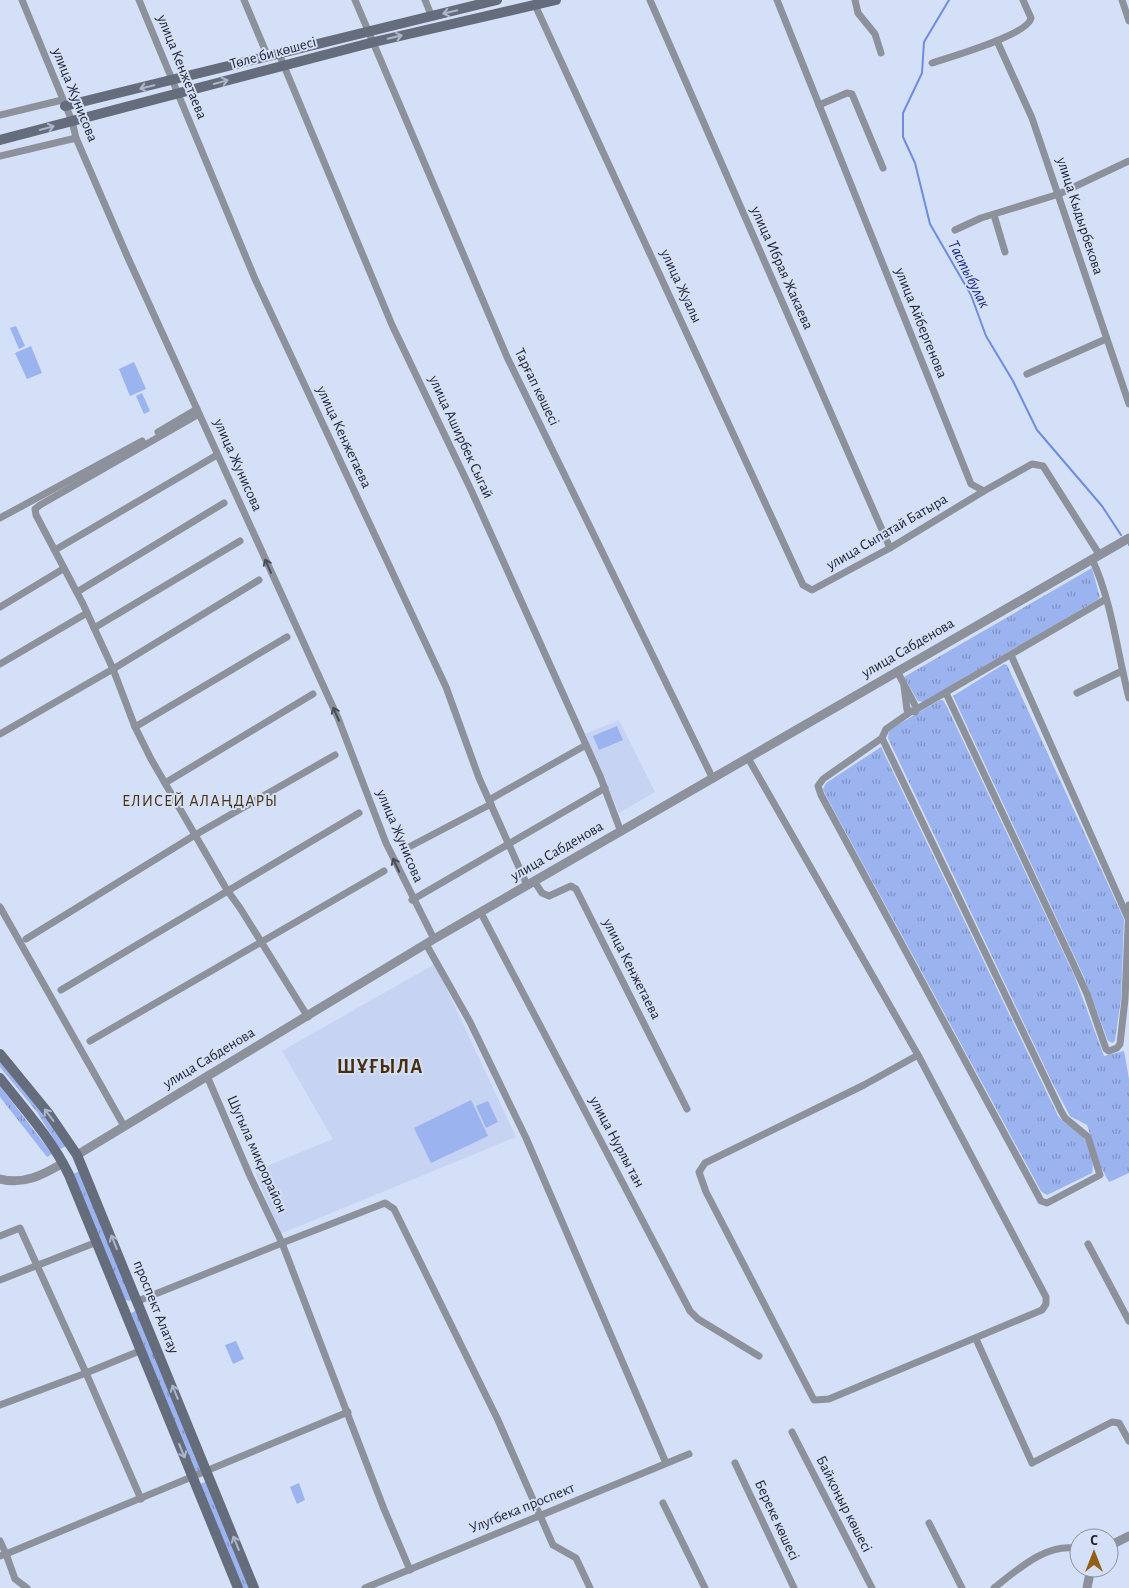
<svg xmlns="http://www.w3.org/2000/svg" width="1129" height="1588" font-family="'Alegreya Sans',sans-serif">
<defs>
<pattern id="grass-tufts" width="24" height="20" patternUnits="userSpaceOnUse" patternTransform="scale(1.25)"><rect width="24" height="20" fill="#9bb3ef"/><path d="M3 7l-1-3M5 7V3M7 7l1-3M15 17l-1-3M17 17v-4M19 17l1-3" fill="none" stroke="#7e91c2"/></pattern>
<pattern id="forest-crowns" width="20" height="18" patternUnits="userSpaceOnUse" patternTransform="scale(1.25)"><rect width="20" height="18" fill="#9bb3ef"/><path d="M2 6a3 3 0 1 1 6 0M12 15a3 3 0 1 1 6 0" fill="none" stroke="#7e91c2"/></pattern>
</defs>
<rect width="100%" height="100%" fill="#d4dff8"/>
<g fill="#c6d3f3">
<polygon points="619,720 655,792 619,813 585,734"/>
<polygon points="435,964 516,1137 280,1234 255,1171 333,1139 282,1051"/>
</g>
<g fill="url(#grass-tufts)">
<polygon points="1092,568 1100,598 1097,600 923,702 918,701 904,677"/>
<polygon points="1004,664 1007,665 1124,919 1121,999 1115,1040 1113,1043 1108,1041 1084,977 953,696"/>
<polygon points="940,700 943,700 947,707 1074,975 1104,1056 1124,1051 1129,1079 1129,1173 1109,1182 1101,1167 1087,1125 1070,1116 1051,1080 888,738 889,730"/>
<path d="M881,747L1058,1116C1065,1125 1075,1128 1082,1136C1089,1143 1095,1164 1092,1173L1047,1195L1041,1191L825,794L823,789L826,783Z"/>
<polygon points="0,1086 52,1154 47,1157 0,1097"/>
<polygon points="80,1171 132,1300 131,1301 125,1300 73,1174"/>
<polygon points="137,1310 202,1469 197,1472 194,1471 131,1313"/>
<polygon points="207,1481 250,1588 242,1588 200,1484"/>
</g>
<polygon fill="url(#forest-crowns)" points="0,1058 42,1110 66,1146 60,1149 37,1112 0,1067"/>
<g fill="#9bb3ef">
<polygon points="16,326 25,346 19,349 10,328"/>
<polygon points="31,346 42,373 27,379 15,353"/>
<polygon points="134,362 146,389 130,396 119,369"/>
<polygon points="142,393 150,411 144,414 136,396"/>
<polygon points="617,726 623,740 599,750 593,736"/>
<polygon points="471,1100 488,1136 431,1163 414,1128"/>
<polygon points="488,1101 498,1122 486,1128 476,1106"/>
<polygon points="236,1341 244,1359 233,1364 225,1345"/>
<polygon points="299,1483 305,1500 297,1504 290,1487"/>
</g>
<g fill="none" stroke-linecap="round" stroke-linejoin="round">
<g stroke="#6e8dde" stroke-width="2">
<polyline points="949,0 924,42 922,73 903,113 903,137 915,163 930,224 971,295 986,336 1013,381 1037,430 1102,506 1121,535"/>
<polyline points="1129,544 1129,545"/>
</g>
<g stroke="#8c919b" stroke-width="7">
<polyline points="22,0 72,121 76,138 128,258 338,718 386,843 434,939"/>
<polyline points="139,0 255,279 446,687 479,778 527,885"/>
<polyline points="244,0 268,57"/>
<polyline points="355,0 507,357 713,779"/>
<polyline points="425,0 432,17"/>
<polyline points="650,0 890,548"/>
<polyline points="777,0 971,484 984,491 1032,464 1043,466 1099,554"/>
<polyline points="855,0 858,13 875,34 881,53"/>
<polyline points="1122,0 1129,21"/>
<polyline points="535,5 803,585 812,590 890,548 984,491"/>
<polyline points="997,41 1032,118 1129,404"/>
<polyline points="279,54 392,325 472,492 600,776 621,832"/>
<path d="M932,63C950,57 1028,35 1031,18L1023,0"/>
<polyline points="819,105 847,93 852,94 883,168"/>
<polyline points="0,115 62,100"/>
<polyline points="0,156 76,138"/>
<polyline points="994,215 1005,252"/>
<polyline points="955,230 981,218 1059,194 1129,161"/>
<polyline points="1027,374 1106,339"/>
<polyline points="199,414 40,505 35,509 36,515 83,604 113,669 135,727 151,759 227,890 240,908 308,1017"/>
<polyline points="158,432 197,409"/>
<polyline points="0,518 142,441"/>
<polyline points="55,550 217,455"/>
<path d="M1092,559C1112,602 1117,652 1129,698"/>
<polyline points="77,592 224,503"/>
<polyline points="0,607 63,569"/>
<polyline points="94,628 240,541"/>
<polyline points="1011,655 1128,918"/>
<polyline points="0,664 87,613"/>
<polyline points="897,671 917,709"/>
<polyline points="904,686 907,710 915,712 917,709 1106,599"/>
<polyline points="946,693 1072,961 1087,994 1106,1049 1109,1051 1117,1048 1120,1044 1125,999 1129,905"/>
<polyline points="1077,693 1122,671"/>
<polyline points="135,727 287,637"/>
<polyline points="0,734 113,669 259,580"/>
<polyline points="882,738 1061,1111 1065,1118 1088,1137 1100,1175 1047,1203 1041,1201 821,795 818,786 823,779 882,738 886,729 909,713"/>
<polyline points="748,758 918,1055 1046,1297 1046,1304 1042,1310 829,1399 814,1400 706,1192 699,1172 705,1163 864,1085 918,1055"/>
<polyline points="165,783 313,694"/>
<polyline points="489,800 586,745"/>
<polyline points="409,847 491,804"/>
<polyline points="534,881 542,893 549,896 571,886 576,889 687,1109"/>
<polyline points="412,900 605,788"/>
<polyline points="0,907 124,1126"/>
<polyline points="481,913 690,1311 698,1319 759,1356"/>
<polyline points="26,939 195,835 335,755"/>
<polyline points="426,944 470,1022 526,1138 666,1463"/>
<polyline points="61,990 359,813"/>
<polyline points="90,1041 384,871"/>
<polyline points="0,1236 20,1228 86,1373 0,1405"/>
<polyline points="1088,1244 1129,1321"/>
<polyline points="0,1280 97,1242"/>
<polyline points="138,1301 282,1243 250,1176 207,1076"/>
<polyline points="976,1339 1032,1463 1112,1422 1119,1423 1129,1441"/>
<polyline points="792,1432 872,1588"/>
<polyline points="735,1463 794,1588"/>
<polyline points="141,1499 86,1373 142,1350"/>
<polyline points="663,1503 705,1588"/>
<polyline points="929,1523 962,1588"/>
<polyline points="0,1541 6,1554 348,1412"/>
<polyline points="0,1556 6,1554 15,1579 27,1588"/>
<polyline points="410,1570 384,1509 282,1243 385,1203 394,1209 497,1418 553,1545 576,1558 590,1588"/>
<polyline points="365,1588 689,1454"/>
<path d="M994,1588C1017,1570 1048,1541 1079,1549"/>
</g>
<g stroke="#8c919b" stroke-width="9">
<polyline points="77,1155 434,939 1129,538"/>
<path d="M0,1179C24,1185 43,1175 63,1163"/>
<polyline points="1109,1546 1129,1536"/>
<polyline points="1087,1588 1091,1568"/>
</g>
<g stroke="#656c7b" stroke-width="10">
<polyline points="65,106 497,0"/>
<polyline points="0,140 374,42 556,0"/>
<polyline points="0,1054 49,1114 77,1155 254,1588"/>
<path d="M0,1078C24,1109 52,1139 69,1175L238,1588"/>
</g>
</g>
<defs><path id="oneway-shaft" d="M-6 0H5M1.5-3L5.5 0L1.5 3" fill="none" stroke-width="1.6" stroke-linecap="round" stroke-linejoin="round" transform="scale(1.25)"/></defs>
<g stroke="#adb7cc">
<use href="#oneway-shaft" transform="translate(450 12) rotate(166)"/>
<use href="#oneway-shaft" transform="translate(395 37) rotate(-13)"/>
<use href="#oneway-shaft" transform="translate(221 82) rotate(-15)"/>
<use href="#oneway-shaft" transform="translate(147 87) rotate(167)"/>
<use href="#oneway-shaft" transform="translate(47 128) rotate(-15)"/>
<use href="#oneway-shaft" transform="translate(49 1115) rotate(-127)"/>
<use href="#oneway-shaft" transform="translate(114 1242) rotate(-112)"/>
<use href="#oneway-shaft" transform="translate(175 1392) rotate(-112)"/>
<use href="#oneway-shaft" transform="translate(182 1451) rotate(68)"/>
<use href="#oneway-shaft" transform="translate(236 1543) rotate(-112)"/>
</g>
<g stroke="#494d57">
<use href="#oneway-shaft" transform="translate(268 566) rotate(-114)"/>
<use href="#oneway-shaft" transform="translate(336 714) rotate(-113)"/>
<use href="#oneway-shaft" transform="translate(396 865) rotate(-115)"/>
</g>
<g text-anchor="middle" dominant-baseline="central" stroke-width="4" stroke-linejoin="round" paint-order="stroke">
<g font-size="15" fill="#1c2029" stroke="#d4dff8">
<text transform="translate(273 53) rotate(-15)">Төле би көшесі</text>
<text transform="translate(182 67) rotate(68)">улица Кенжетаева</text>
<text transform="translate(75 95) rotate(68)">улица Жунисова</text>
<text transform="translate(1080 216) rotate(72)">улица Кыдырбекова</text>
<text transform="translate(782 268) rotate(66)">улица Ибрая Жакаева</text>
<text transform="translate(681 286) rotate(65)">улица Жуалы</text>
<text transform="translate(921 323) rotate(68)">улица Айбергенова</text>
<text transform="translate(537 387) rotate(64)">Тарғап көшесі</text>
<text transform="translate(344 437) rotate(65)">улица Кенжетаева</text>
<text transform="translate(461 437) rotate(65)">улица Аширбек Сыгай</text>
<text transform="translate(238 465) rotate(66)">улица Жунисова</text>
<text transform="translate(887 532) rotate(-30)">улица Сыпатай Батыра</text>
<text transform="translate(908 648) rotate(-30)">улица Сабденова</text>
<text transform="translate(400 836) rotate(67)">улица Жунисова</text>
<text transform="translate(557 851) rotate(-30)">улица Сабденова</text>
<text transform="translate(632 969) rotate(63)">улица Кенжетаева</text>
<text transform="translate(209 1058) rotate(-31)">улица Сабденова</text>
<text transform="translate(617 1142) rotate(62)">улица Нурлы тан</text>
<text transform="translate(257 1154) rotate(66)">Шугыла микрорайон</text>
<text transform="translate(156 1307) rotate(68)">проспект Алатау</text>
<text transform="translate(844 1504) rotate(63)">Байқоңыр көшесі</text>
<text transform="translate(522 1508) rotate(-22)">Улугбека проспект</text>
<text transform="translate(777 1520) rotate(65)">Береке көшесі</text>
</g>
<g font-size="16" font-style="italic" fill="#0f1e7c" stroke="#d4dff8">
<text transform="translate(969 274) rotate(63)">Тастыбулак</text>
</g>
<g font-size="16" letter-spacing="1" fill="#482e0d" stroke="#d4dff8">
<text x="200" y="801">ЕЛИСЕЙ АЛАҢДАРЫ</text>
</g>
<g font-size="20" font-weight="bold" letter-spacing="1" fill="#482e0d" stroke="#d4dff8">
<text x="380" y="1067">ШҰҒЫЛА</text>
</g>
</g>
<g transform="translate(1094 1553)"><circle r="24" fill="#d4dff8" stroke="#8a93a5"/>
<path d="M0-4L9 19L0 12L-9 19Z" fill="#945f14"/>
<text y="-8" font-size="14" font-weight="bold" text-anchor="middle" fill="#1c2029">С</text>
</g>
</svg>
